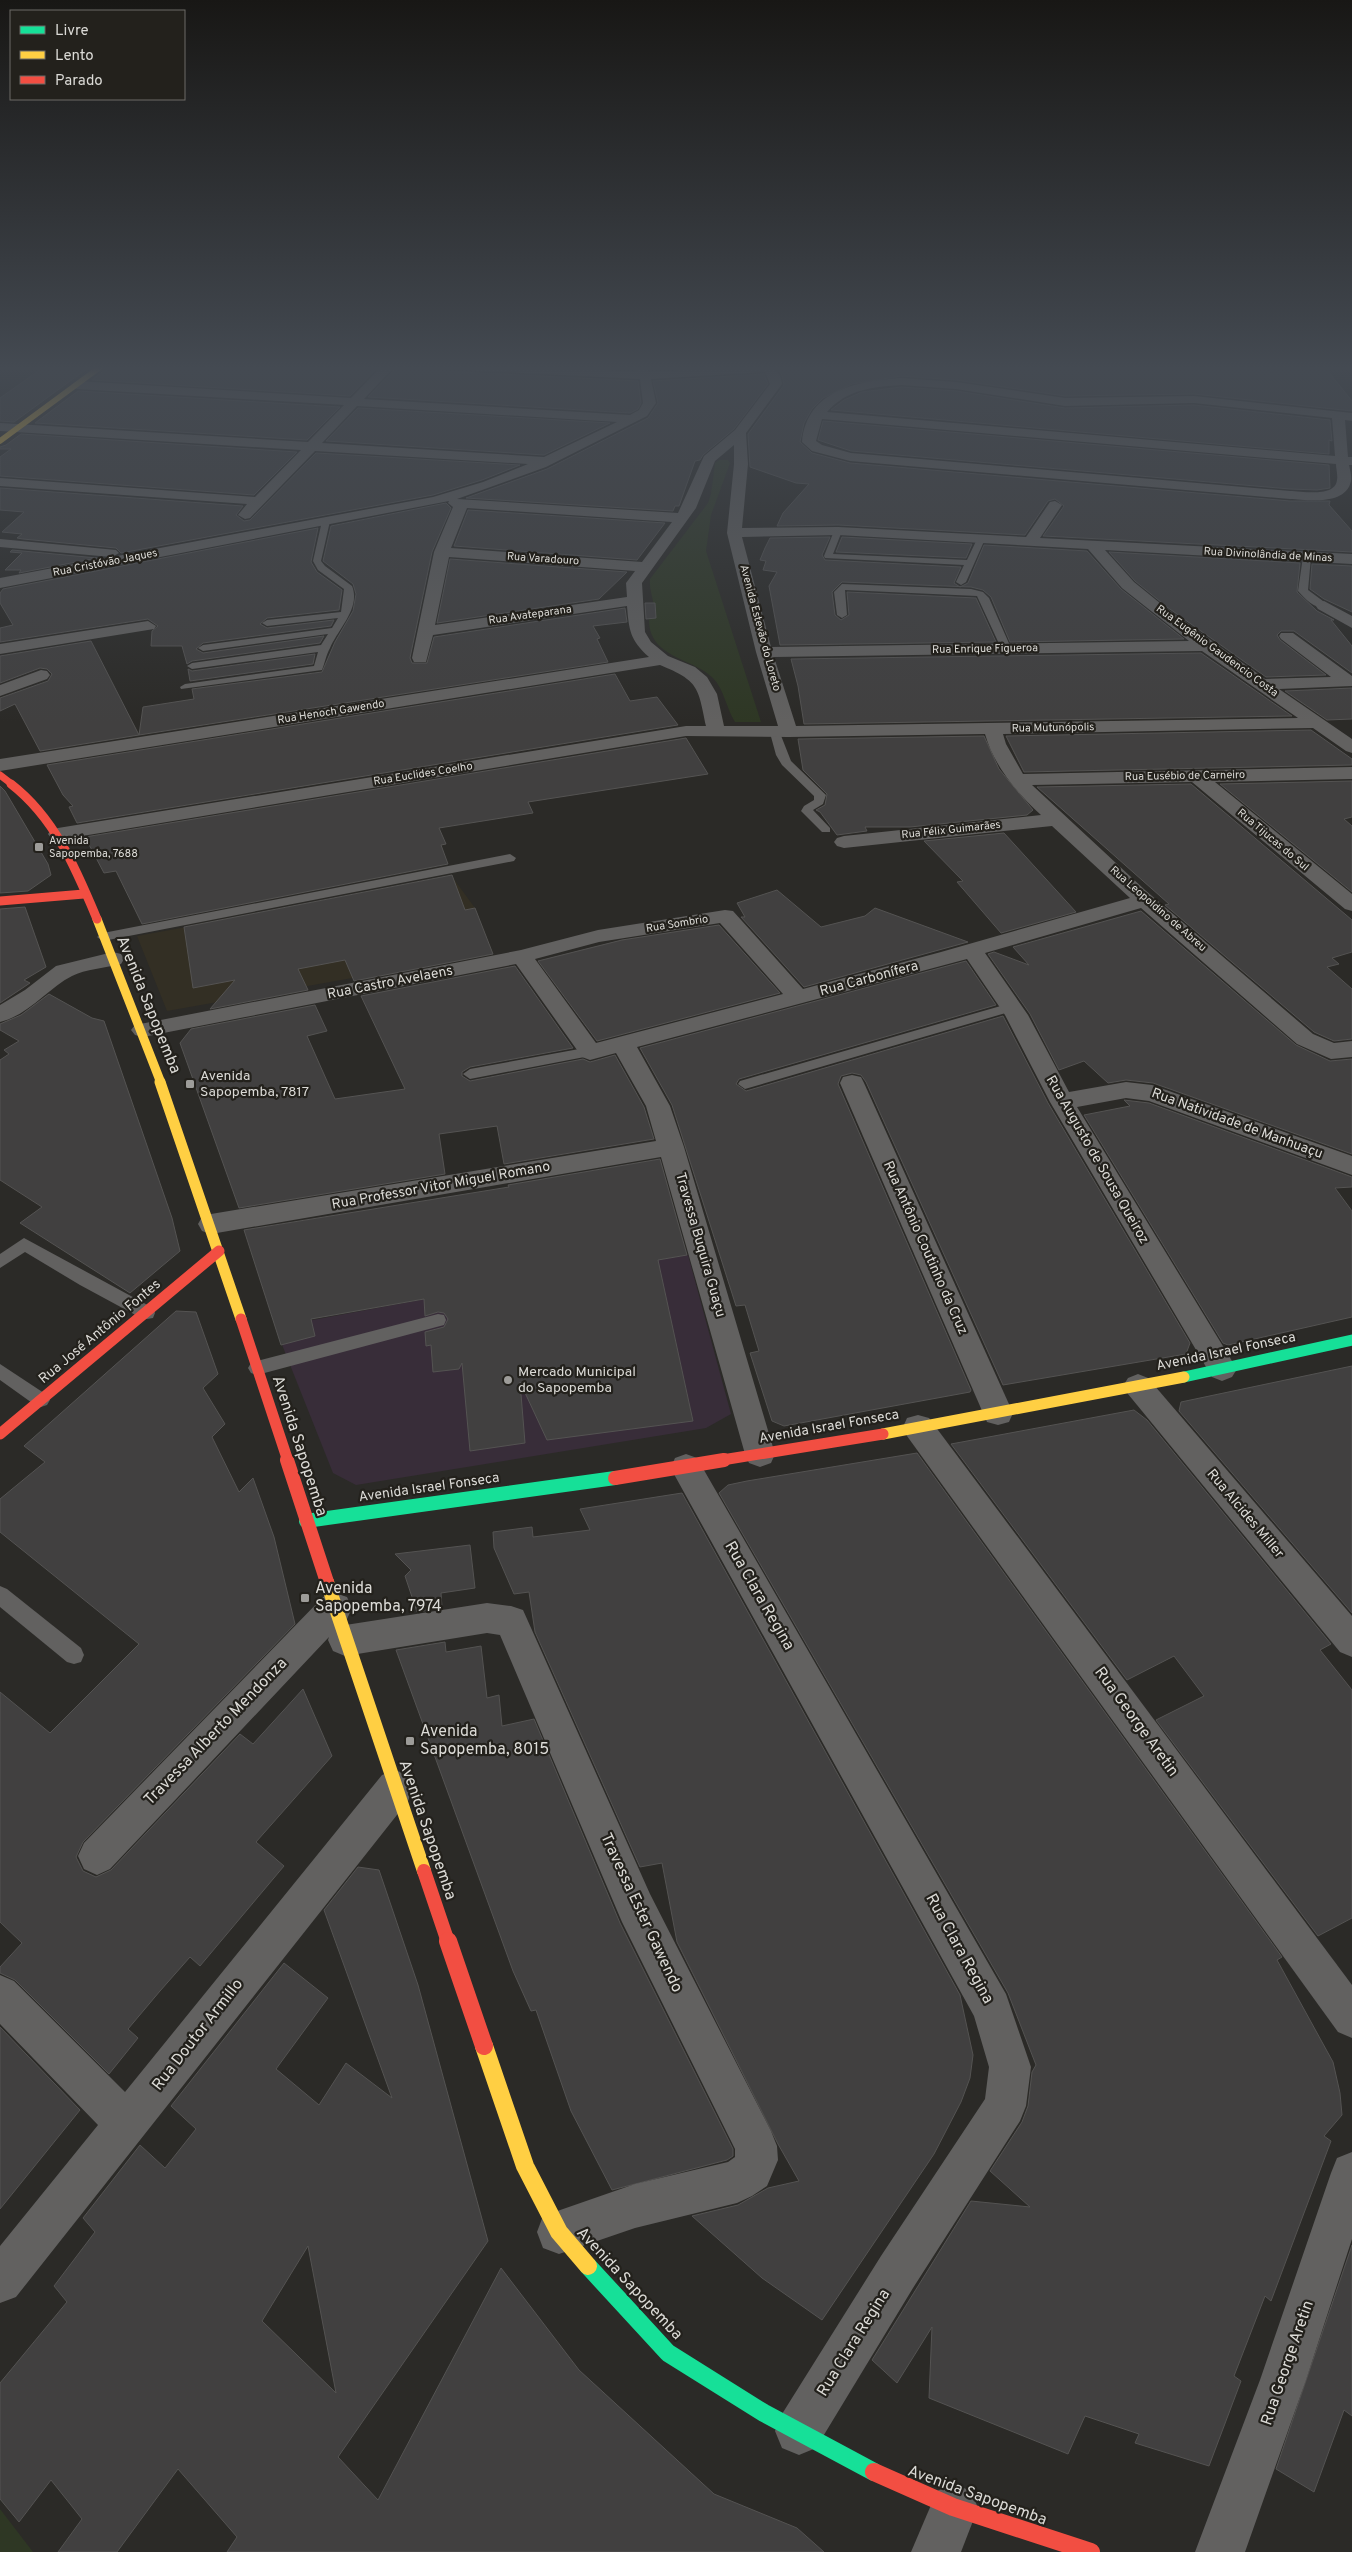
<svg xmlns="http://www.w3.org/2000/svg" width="1352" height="2552" font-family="Overpass,sans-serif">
<rect width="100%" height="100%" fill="#2b2a27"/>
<polygon fill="#382d39" points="688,1255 731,1414 706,1428 356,1485 333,1473 275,1327 447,1295"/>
<polygon fill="#332f24" points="453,878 475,908 493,953 167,1011 137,936"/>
<g fill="#2e3724">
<path d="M719,460H728L730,463L711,515L706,551L761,722H735C726,708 724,689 713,678C693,658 650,658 649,621C649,615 653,608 653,602C652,594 649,588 650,579L708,503L711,494L715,463Z"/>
<polygon points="0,2509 33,2552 0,2552"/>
</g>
<g fill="#414040" stroke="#545352" fill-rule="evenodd">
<polygon points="47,365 92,365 14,422 0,421 0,398"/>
<polygon points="111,365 380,365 350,396 92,380"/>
<polygon points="540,365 632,365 634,370"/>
<polygon points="648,365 739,365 650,370"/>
<polygon points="773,365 1323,365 1352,401 1352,411 1194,394 1065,396 956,380 901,376 852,384 823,398 812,409 804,423 800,442 812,453 850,463 1290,501 1330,501 1329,505 1352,531 1352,552 1043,536 1064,506 1055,499 1048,501 1025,535 838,525 777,526 783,513 809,484 796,483 750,467 748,434 784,385 782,375"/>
<polygon points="398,366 437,368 442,371 638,381 641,403 638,409 630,413 368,397"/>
<polygon points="764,374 768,384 734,429 703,455 700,460 695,461 679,506 675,506 673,511 466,498 547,469 648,418 658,403 653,381"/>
<polygon points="901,387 956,391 1065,408 1194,405 1330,420 1332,441 1329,440 1329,454 831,410 844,400 862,392"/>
<polygon points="78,391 340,407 307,440 35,423"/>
<polygon points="358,408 610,423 544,455 326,441"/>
<polygon points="823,421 1329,465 1330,488 1317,490 1290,489 851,451 818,440"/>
<polygon points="21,434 297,452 254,495 0,476 0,457 11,449 0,449 0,447 6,445"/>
<polygon points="316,453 520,465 482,480 433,495 121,553 116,548 23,539 17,538 22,534 2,532 24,512 0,510 0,488 243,506 236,515 244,521 250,520"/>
<polygon points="446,503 451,508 432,552 410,658 412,663 427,663 434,637 625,608 627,622 593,626 600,638 597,639 608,662 139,735 143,707 194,699 192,689 322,672 335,642 353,611 356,594 353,584 323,561 331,526"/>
<polygon points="468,510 665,523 637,560 454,546"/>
<polygon points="318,528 311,562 317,572 342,590 339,610 267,618 260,624 267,628 334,620 331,626 203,643 196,649 203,653 324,636 320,643 192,661 187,664 182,646 151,646 152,631 158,626 148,619 0,642 0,628 13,625 0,603 0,593 3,589"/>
<polygon points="830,537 822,555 825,560 961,567 954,583 960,587 968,583 984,545 1087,551 1121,589 1184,639 1010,642 991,597 983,590 971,587 842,582 832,592 835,615 841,620 849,615 847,592 976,598 996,642 780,645 769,586 777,572 763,570 766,561 760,560 765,548 770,538"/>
<polygon points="842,537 972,544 966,558 836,552"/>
<polygon points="12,550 97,558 19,573 21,570 5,570 22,553 10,552"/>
<polygon points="1109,552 1300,563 1297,592 1317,611 1334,620 1331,620 1352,646 1352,673 1294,631 1281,631 1277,635 1280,640 1326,675 1266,677 1167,607 1135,581"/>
<polygon points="450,559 627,572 599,599 437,623"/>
<polygon points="1312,564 1352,566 1352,612 1324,599 1310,589"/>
<polygon points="645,603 655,603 656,618 646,619"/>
<polygon points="91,641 139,735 40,751 15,704 0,711 0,698 48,681 52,674 47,669 40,668 0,683 0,656"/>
<polygon points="1201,653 1292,716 804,724 798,686 791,659"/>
<polygon points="315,654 313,664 190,681 188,669 192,671"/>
<polygon points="615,674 630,701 657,697 678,725 77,823 69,807 73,806 63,795 47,765"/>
<polygon points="1352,688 1352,719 1327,720 1285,691"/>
<polygon points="1311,730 1352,759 1352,765 1024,772 1006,736"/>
<polygon points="984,736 999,769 1033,810 1027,815 910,827 865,827 867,831 837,835 820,812 816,810 825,805 827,794 803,770 798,739"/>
<polygon points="686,738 708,774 528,802 533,813 439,828 446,844 441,845 448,864 142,924 116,871 104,873 85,837"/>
<polygon points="1352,781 1352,817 1344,819 1352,826 1352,892 1220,784"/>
<polygon points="1191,784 1352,920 1352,952 1332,958 1339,964 1327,967 1352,989 1352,1039 1334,1041 1314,1032 1165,905 1169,904 1037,787"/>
<polygon points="0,786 5,791 48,864 51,875 28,891 0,893"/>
<polygon points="1004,833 1076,912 1001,933 957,882 963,881 924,841"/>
<polygon points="452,875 465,910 475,908 493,954 354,981 345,960 298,969 308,990 210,1009 235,980 193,988 184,927"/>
<polygon points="777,890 821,927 865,916 875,908 968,942 804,987 741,917 745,917 737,903"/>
<polygon points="25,907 46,967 24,980 30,983 0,1003 0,909"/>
<polygon points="1141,911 1296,1045 1330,1061 1352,1059 1352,1154 1153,1083 1126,1080 1108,1083 1084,1061 1059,1070 1030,1014 988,954 994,952 1029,965 1013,947"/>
<polygon points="719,925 780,993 597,1041 538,961 622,940"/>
<polygon points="966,961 996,1005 739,1079 736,1084 746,1091 1003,1016 1048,1103 1190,1343 1186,1354 1003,1385 866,1082 861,1075 852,1073 841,1076 838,1084 971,1390 970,1392 784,1426 772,1421 750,1353 759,1351 745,1305 736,1306 672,1105 640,1048"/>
<polygon points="515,966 573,1048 470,1067 462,1072 462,1076 470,1081 583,1059 590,1062 615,1055 644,1107 654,1139 504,1164 497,1126 439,1134 445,1174 239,1208 180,1043 191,1029 315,1005 327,1031 307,1036 335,1099 405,1089 361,996"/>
<polygon points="49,994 92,1018 104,1021 172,1218 180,1251 130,1293 20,1223 42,1207 0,1180 0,1060 9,1054 4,1050 19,1041 0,1030 0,1024 21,1015"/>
<polygon points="1124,1100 1149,1103 1352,1177 1352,1187 1335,1188 1352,1211 1352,1317 1228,1345 1223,1343 1084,1115 1130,1106"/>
<polygon points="660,1159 687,1255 658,1260 693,1421 547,1440 520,1382 525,1443 470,1451 462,1363 459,1369 433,1372 431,1345 426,1346 425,1332 444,1327 448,1319 444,1313 438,1312 425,1316 424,1299 311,1319 315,1336 281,1345 244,1230 509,1187 508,1185"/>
<polygon points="176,1311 196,1312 218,1374 203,1388 225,1424 212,1437 239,1492 253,1478 274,1537 295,1624 83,1842 76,1857 83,1871 96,1877 111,1870 240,1734 253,1744 303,1689 332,1756 256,1842 284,1866 200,1966 190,1957 160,1991 128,2029 138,2038 109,2074 15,1980 0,1973 0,1967 22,1943 0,1922 0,1692 50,1733 139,1644 0,1532 0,1499 45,1462 24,1446"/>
<polygon points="1352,1366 1352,1613 1179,1411 1181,1402"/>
<polygon points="1134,1410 1147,1420 1331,1644 1320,1650 1352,1690 1352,1918 1318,1936 1156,1720 1204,1696 1174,1656 1127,1680 951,1444"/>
<polygon points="917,1453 1282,1957 1277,1960 1333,2062 1340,2093 1342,2115 1324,2136 1331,2141 1271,2301 1265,2296 1234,2376 1241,2381 1209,2466 1135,2443 1139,2434 1085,2416 1068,2454 929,2398 932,2327 897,2383 872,2360 971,2201 1030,2207 990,2171 1022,2122 1028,2106 1032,2072 1036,2065 1008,1993 719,1493 728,1485 747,1481"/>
<polygon points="682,1493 960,1995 973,2055 970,2078 961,2102 934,2154 822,2320 762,2278 692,2216 738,2205 768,2188 799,2181 778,2144 677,1942 662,1863 640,1867 535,1632 529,1592 514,1594 494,1548 493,1532 532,1527 533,1537 590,1530 580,1509"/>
<polygon points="470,1545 475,1588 441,1593 442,1608 417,1612 405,1576 411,1570 395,1554"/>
<polygon points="445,1642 446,1652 481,1646 487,1698 499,1695 502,1726 534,1719 620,1923 733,2149 733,2156 727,2160 612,2190 571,2111 536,2010 531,2011 513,1971 396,1650"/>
<path d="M358,1867L379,1870L418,1985L488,2241L338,2457L378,2500L501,2268L579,2370L714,2494L797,2528L824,2552H227L237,2537L178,2469L117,2552H58L82,2519L51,2480L19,2522L0,2499V2383L67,2302L54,2286L95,2232L83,2218L140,2145L165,2168L196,2129L171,2106L284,1963L328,1998L276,2069L319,2105L346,2063L392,2098L324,1910ZM308,2246L336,2393L262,2321Z"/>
<polygon points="0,2027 80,2110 0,2209"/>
<polygon points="1352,2245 1352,2416 1344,2410 1314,2492 1276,2469"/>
</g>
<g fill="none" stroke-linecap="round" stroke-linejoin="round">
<g fill="#626160" fill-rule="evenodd">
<path d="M326,518L330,521L321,561L325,566L352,586C361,608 338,629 330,648C326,655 325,663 322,670L181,689L180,687L185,684L314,666L318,652L192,669L187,666L192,663L321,645L328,634L203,651L198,648L203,645L332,628L338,618L267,626L262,623L267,620L341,612L344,589L318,570L313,561L322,521Z"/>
<polygon points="838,528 842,531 833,554 967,560 978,537 985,539 966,582 961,585 956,582 964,565 825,558 824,556 834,531"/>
<path d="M1307,554L1311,557L1308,590L1327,604V608C1316,610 1305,599 1298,591L1303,557Z"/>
<polygon points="842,584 971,589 983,592 989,598 1011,648 1006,651 1001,648 977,596 845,590 847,615 842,618 837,615 834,592"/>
<polygon points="775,730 780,733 791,761 826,795 823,804 813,810 830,828 830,832 822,832 801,811 804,806 814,800 814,796 782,765 776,755 770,733"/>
<polygon points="510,854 516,858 514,861 103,941 97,937 103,933"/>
<polygon points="1011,1003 1018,1007 1016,1010 745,1089 738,1084 740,1081"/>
<polygon points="590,1047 595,1049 597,1052 595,1055 470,1079 463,1074 470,1069"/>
<polygon points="24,1238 153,1308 155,1313 153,1318 147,1319 141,1318 80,1285 25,1252 0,1268 0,1254"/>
<polygon points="438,1314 444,1315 446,1320 444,1325 257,1375 251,1373 248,1368 251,1363 257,1361"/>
<polygon points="0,1364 47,1395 50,1400 47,1405 41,1407 35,1405 0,1380"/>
<polygon points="0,1586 7,1589 81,1648 84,1655 81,1662 74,1664 67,1662 0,1607"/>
</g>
<g fill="#626160" fill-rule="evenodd">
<path d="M383,365H396L364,399L630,415L639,410L643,403L640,379L442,369L436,365H506L637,372L634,365H646L649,372L771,365L780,375L782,384L746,433L748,464L742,528L838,527L1026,537L1050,502L1055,501L1062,505L1040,538L1352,554V564L1105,550L1134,582L1166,608L1265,679L1331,677L1281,639L1279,636L1281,633H1293L1352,676V686L1279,689L1352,739V753L1346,751L1313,728L1003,734L1006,744L1023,774L1352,767V779L1215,782L1352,894V911L1345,909L1192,782L1032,785L1145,890L1313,1034L1334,1043L1352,1041V1057L1331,1059L1297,1044L1141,908L985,953L1028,1015L1069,1092L1126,1082L1152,1085L1352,1156V1175L1149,1101L1126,1098L1077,1107L1232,1361L1237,1369L1232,1377L1222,1381L1212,1377L1050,1102L1005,1015L967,959L637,1047L670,1106L684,1147L775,1454L771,1463L760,1467L749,1463L745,1454L661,1157L211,1234L202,1231L198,1224L202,1217L211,1214L656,1141L646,1106L616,1053L590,1060L582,1057L516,964L143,1037L135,1035L131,1030L135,1025L521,950L598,930L725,910L733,911L803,989L941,952L1130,898L1052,826L844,848L837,846L834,842L837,838L844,836L1041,815C1017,793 994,766 985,734L789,737L686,736L58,840L51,838L48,834L51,830L58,828L686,726H706C698,687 699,681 660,665L0,771V759L649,657C630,640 629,630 627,606L433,635L426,662H414L412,658L434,552L453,507L448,503L449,501L0,588V578L111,557L0,547V539L116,550L119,553L112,557L433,497L483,482L528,464L315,451L250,518L245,519L238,515L247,504L0,486V478L255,497L301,450L0,431V423L308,442L344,405L77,389L71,385L77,381L351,398ZM765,372L770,384L735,430L704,456L678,513L457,499L546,467L647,416L656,403L651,379ZM357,406L617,422L544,457L322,443ZM734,445V464L727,533L756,652L778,726H724L717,694L707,677L695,667L668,656L651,642L645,632L642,583L696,508L715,461ZM467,508L672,522L642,562L451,548ZM838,535L1088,549L1122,588L1189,641L771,647L742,537ZM449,557L635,571L626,583L627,597L435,625ZM1202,651L1298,718L796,726L774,657ZM720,923L783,994L596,1043L535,959L599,942Z"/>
<path d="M901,378L956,382L1065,398L1194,396L1352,413V421L1345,420L1348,457H1352V465H1349C1350,470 1352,476 1351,481C1346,506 1307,500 1290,499L850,461L812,451L802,442C807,389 859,381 901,378ZM901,385L956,389L1065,406L1194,403L1332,418L1335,456L827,412C847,389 873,387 901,385ZM822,419L1336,464C1336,469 1338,475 1337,480C1335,498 1302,491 1290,491L851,453L822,445L816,441Z"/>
<polygon points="1324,601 1352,616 1352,628 1318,609 1316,606 1318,603"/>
<polygon points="148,621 156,626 154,629 0,654 0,644"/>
<polygon points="41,670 47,671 50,675 47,679 0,696 0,685"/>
<path d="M113,952L121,954L124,959L121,964C106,968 85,969 72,976C48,988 29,1015 0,1022V1005L25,990L56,966Z"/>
<polygon points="852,1075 861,1077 864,1083 1013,1413 1009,1422 998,1425 987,1422 983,1413 840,1083 843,1077"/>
<polygon points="1138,1374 1148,1378 1352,1616 1352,1657 1340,1652 1128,1394 1123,1386 1128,1378"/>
<polygon points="918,1415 929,1418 1352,1985 1352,2038 1338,2032 907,1436 903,1427 907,1418"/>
<polygon points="686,1454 697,1458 1006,1994 1031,2067 1026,2106 1020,2121 913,2288 816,2448 799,2455 782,2448 775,2431 782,2414 881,2256 985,2099 989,2067 974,2016 675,1476 671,1467 675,1458"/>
<polygon points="335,1593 347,1597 352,1608 347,1619 339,1626 487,1603 511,1606 523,1610 650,1894 771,2131 777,2146 778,2160 767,2186 752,2196 737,2203 635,2228 559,2254 543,2248 537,2232 543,2216 635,2184 728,2162 735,2157 735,2149 622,1922 500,1635 487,1633 345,1656 333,1651 328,1640 329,1637 110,1869 97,1875 84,1869 78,1856 84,1843 323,1597"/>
<polygon points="395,1770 408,1775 413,1788 408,1801 16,2297 0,2303 0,2246 98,2125 0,2024 0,1975 14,1981 125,2092 382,1775"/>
<polygon points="1352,2152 1352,2239 1306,2380 1245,2552 1195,2552 1260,2380 1331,2173 1337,2158"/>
<polygon points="954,2484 971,2491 978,2508 961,2552 911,2552 937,2491"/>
</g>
<polyline stroke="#16e098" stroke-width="11" points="1184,1377 1352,1340"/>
<polyline stroke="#16e098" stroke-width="14" points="306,1521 615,1478"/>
<polyline stroke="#16e098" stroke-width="18" points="588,2266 668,2353 764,2413 874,2472"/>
<polyline stroke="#ffcf43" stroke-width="5.5" points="0,441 103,365"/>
<polyline stroke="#ffcf43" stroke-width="9" points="97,919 161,1083"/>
<g stroke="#ffcf43" stroke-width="11">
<polyline points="160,1082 241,1319"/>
<polyline points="883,1434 1184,1377"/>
</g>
<polyline stroke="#ffcf43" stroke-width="14" points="327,1582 424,1871"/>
<polyline stroke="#ffcf43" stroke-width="18" points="484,2046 525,2166 559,2232 588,2266"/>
<polyline stroke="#f24e42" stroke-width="7" points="0,775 13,785"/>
<g stroke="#f24e42" stroke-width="9">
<path d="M11,784C55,818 76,869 97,919"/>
<polyline points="0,901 84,894"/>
</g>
<g stroke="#f24e42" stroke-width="11">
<polyline points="241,1319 288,1461"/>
<polyline points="0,1434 219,1251"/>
<polyline points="716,1461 883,1434"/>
</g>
<g stroke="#f24e42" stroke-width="14">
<polyline points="287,1460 327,1582"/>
<polyline points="615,1478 724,1460"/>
<polyline points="424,1871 448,1942"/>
</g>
<g stroke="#f24e42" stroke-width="18">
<polyline points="448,1941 484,2046"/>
<polyline points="874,2472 953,2507 1091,2552"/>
</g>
</g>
<linearGradient id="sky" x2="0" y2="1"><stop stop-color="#181715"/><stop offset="0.51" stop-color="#444a52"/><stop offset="1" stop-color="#444a52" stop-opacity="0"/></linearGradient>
<rect width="1352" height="722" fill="url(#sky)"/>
<g fill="#9d9c99" stroke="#23211c" stroke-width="2">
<rect x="34" y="842" width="10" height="10" rx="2.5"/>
<rect x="185" y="1079" width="10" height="10" rx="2.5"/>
<circle cx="508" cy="1380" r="5"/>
<rect x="300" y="1593" width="10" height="10" rx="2.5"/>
<rect x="405" y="1736" width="10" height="10" rx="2.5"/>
</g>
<g text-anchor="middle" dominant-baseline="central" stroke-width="4.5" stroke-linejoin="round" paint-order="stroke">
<g font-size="11" fill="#dbdad6" stroke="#23211c">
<text transform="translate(1268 555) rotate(3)">Rua Divinolândia de Minas</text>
<text transform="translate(543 559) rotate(4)">Rua Varadouro</text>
<text transform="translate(105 563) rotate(-11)">Rua Cristóvão Jaques</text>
<text transform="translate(530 615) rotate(-8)">Rua Avateparana</text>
<text transform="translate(760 628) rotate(75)">Avenida Estevão do Loreto</text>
<text transform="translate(985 649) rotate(-1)">Rua Enrique Figueroa</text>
<text transform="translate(1217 651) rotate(36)">Rua Eugênio Gaudencio Costa</text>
<text transform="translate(331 712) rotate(-9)">Rua Henoch Gawendo</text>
<text transform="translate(1053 728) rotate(-1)">Rua Mutunópolis</text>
<text transform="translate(423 774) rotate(-9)">Rua Euclides Coelho</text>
<text transform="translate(1185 776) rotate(-1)">Rua Eusébio de Carneiro</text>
<text transform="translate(951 830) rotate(-6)">Rua Félix Guimarães</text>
<text transform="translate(1273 840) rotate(40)">Rua Tijucas do Sul</text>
<text transform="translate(1158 909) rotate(41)">Rua Leopoldino de Abreu</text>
<text transform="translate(677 924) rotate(-9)">Rua Sombrio</text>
</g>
<g font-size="11" fill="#dbdad6" stroke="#23211c" text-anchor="start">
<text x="49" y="841">Avenida<tspan x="49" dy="13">Sapopemba, 7688</tspan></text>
</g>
<g font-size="14" fill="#dbdad6" stroke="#23211c">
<text transform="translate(869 979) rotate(-15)">Rua Carbonífera</text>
<text transform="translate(390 983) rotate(-11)">Rua Castro Avelaens</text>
<text transform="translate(1237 1124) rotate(20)">Rua Natividade de Manhuaçu</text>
<text transform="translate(1097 1160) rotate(60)">Rua Augusto de Sousa Queiroz</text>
<text transform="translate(441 1186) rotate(-10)">Rua Professor Vitor Miguel Romano</text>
<text transform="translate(700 1245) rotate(74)">Travessa Buquira Guaçu</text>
<text transform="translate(925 1248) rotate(66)">Rua Antônio Coutinho da Cruz</text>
<text transform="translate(100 1332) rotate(-40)">Rua José Antônio Fontes</text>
<text transform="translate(1226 1352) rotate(-12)">Avenida Israel Fonseca</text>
<text transform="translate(829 1427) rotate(-10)">Avenida Israel Fonseca</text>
<text transform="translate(429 1488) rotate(-8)">Avenida Israel Fonseca</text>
<text transform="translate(1245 1514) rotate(50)">Rua Alcides Miller</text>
</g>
<g font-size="14" fill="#dbdad6" stroke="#23211c" text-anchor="start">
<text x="200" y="1076">Avenida<tspan x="200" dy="16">Sapopemba, 7817</tspan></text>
<text x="518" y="1372">Mercado Municipal<tspan x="518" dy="16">do Sapopemba</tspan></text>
</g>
<g font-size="16" fill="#dbdad6" stroke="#23211c">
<text transform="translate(148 1005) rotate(68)">Avenida Sapopemba</text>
<text transform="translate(299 1446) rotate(72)">Avenida Sapopemba</text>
<text transform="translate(759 1596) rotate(60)">Rua Clara Regina</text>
<text transform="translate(1136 1722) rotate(54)">Rua George Aretin</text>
<text transform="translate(216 1732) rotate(-46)">Travessa Alberto Mendonza</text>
<text transform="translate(427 1830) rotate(71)">Avenida Sapopemba</text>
<text transform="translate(641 1913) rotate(65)">Travessa Ester Gawendo</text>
<text transform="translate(959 1949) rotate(61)">Rua Clara Regina</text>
<text transform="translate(198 2035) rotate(-52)">Rua Doutor Armillo</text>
<text transform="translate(629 2284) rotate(47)">Avenida Sapopemba</text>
<text transform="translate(854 2343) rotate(-58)">Rua Clara Regina</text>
<text transform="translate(1288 2363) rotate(-71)">Rua George Aretin</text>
<text transform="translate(977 2496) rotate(20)">Avenida Sapopemba</text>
</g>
<g font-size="16" fill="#dbdad6" stroke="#23211c" text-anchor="start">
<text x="315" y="1589">Avenida<tspan x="315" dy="18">Sapopemba, 7974</tspan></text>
<text x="420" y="1732">Avenida<tspan x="420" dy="18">Sapopemba, 8015</tspan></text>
</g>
</g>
<rect x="10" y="10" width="175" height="90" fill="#23211c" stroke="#6d6b66"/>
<rect x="20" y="26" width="25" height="8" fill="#16e098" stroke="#6d6b66"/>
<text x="55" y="35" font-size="15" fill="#dbdad6">Livre</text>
<rect x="20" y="51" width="25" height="8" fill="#ffcf43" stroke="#6d6b66"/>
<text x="55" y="60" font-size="15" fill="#dbdad6">Lento</text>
<rect x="20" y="76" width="25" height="8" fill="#f24e42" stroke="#6d6b66"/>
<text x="55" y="85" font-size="15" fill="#dbdad6">Parado</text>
</svg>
